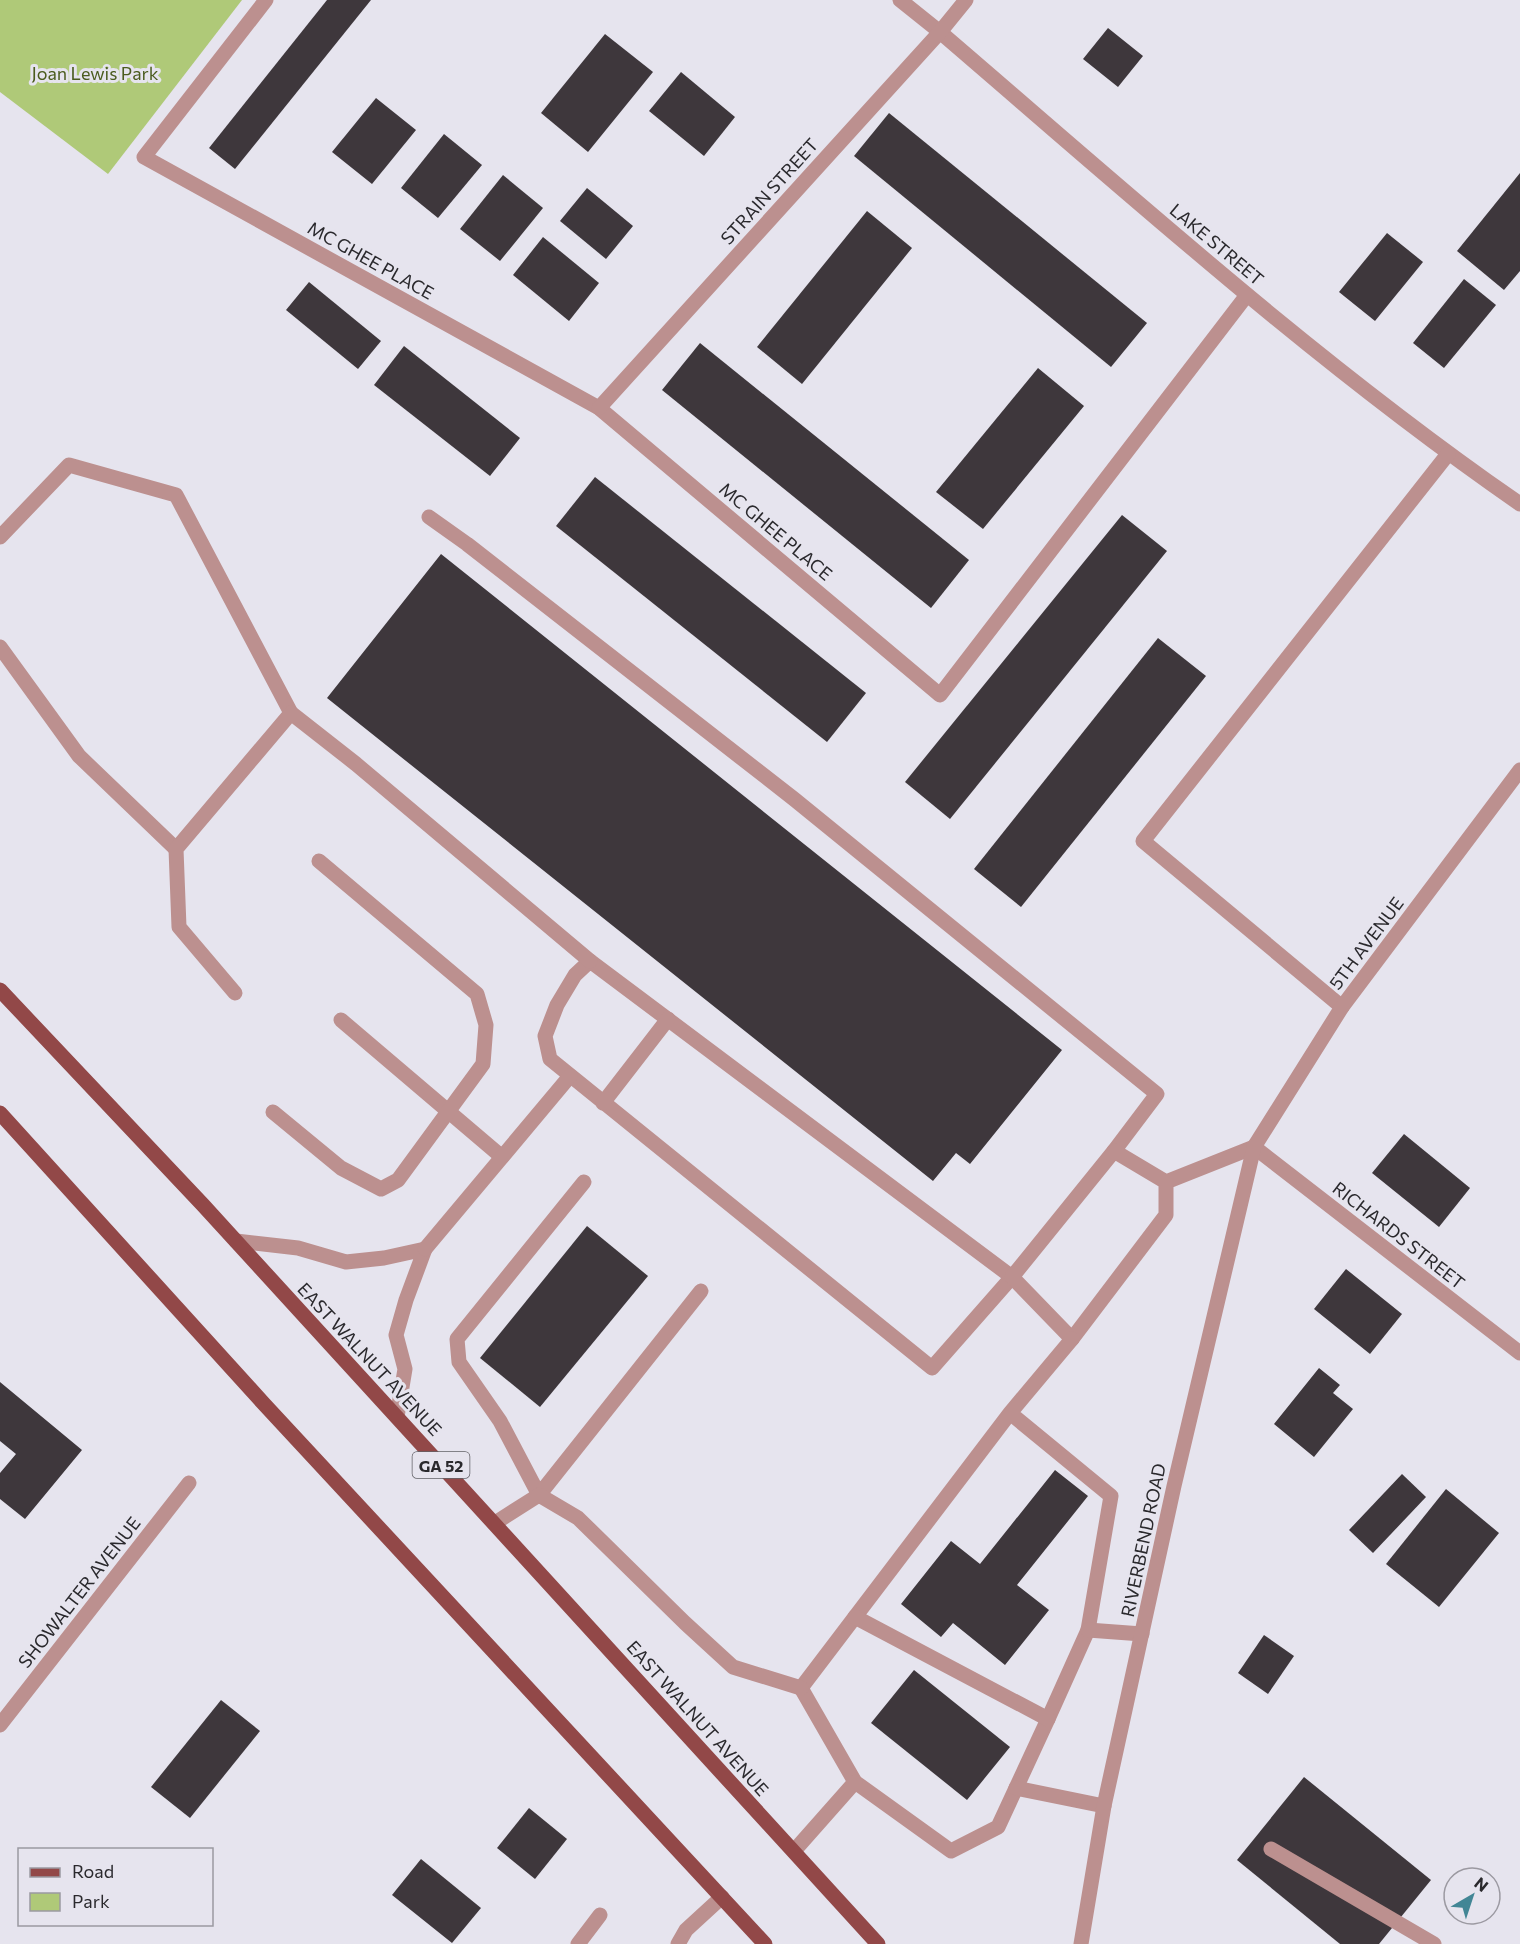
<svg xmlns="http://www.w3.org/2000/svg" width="1520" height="1944" font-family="Commissioner,sans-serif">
<rect width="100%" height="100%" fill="#e6e4ee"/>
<polygon fill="#afc978" points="0,0 242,0 108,174 0,92"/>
<g fill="#3e373c">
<polygon points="327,0 371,0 235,169 209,148"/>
<polygon points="1108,28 1143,56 1118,87 1083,59"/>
<polygon points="605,34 653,72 588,152 541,113"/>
<polygon points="681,72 735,117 704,156 649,111"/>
<polygon points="376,98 416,130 372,184 332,152"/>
<polygon points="889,113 1147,323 1111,367 854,156"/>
<polygon points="444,134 482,165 438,218 401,188"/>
<polygon points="1520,173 1520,271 1504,290 1457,251"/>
<polygon points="503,175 543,208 500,261 460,229"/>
<polygon points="587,188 633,226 606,259 560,221"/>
<polygon points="867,211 912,248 802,384 757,347"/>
<polygon points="1387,233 1423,262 1375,321 1339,292"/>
<polygon points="543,237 599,283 569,321 513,275"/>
<polygon points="1464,279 1496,305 1444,368 1413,343"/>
<polygon points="309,282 381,341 358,369 286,310"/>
<polygon points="700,343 969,560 931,608 662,390"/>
<polygon points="404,346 520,438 490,476 374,385"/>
<polygon points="1038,368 1084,406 983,529 936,492"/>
<polygon points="595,477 866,693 827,742 556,526"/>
<polygon points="1122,515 1167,551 950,819 905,782"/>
<polygon points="441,554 1062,1050 970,1164 956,1153 933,1181 327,698"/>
<polygon points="1158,638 1206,676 1021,907 974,869"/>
<polygon points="1404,1134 1470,1188 1439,1227 1372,1173"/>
<polygon points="587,1226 648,1276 540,1407 480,1358"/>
<polygon points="1346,1269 1402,1314 1370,1354 1314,1309"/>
<polygon points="1319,1368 1340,1385 1333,1393 1353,1409 1314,1457 1274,1424"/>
<polygon points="0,1382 82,1450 25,1519 0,1499 0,1473 16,1454 0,1441"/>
<polygon points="1055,1470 1088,1496 1017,1585 1049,1610 1005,1665 953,1623 941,1637 901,1604 951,1541 980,1564"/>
<polygon points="1402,1474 1426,1497 1373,1553 1349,1530"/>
<polygon points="1446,1489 1499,1533 1439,1607 1386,1564"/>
<polygon points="1264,1635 1294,1656 1268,1694 1238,1673"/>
<polygon points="914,1670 1010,1747 967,1800 871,1723"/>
<polygon points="221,1700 260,1731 190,1818 151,1787"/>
<polygon points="1304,1777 1431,1880 1379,1944 1340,1944 1237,1860"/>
<polygon points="529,1808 567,1839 535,1879 497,1848"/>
<polygon points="421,1859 481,1908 452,1943 392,1895"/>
</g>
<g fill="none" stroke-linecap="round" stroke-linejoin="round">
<g stroke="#bc908f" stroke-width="15">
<polyline points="429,517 467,544 794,799 1157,1094 1114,1151"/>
<polyline points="0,537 69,465 176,495 291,713"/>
<polyline points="0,647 79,756 176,849"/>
<polygon points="590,961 1012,1277 932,1368 550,1059 545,1036 557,1005 575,975"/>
<polyline points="235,993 179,927 176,849 291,713 356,764 590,961"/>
<polyline points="341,1020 502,1157"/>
<polyline points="603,1103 668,1019"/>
<polyline points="273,1112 341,1168 381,1189 398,1180 483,1064 486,1025 477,994 319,861"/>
<polyline points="584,1182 457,1339 459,1362 500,1421 539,1495 701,1291"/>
<polyline points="1166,1182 1166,1215 1072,1339 1012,1277 1114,1151 1166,1182 1254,1147"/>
<polyline points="236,1241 298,1248 346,1262 384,1258 425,1249 406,1300 396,1335 405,1369 397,1417"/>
<polyline points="425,1249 570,1076"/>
<polyline points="1010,1413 1111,1496 1088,1630 1048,1719 998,1827 951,1851 855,1782 801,1688 1010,1413 1072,1339"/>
<polyline points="495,1523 539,1495 578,1518 685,1623 733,1667 801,1688"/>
<polyline points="855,1617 1048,1719"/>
<polyline points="1088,1630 1142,1634"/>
<polyline points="1016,1788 1104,1806"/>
<polyline points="794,1851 855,1782"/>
<polyline points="678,1944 686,1930 722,1897"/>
</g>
<g stroke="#bc908f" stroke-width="15">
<polyline points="266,0 144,157 599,408 940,695 1247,295"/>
<path d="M900,0L940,32C1129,194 1315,362 1520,504"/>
<polyline points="599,408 940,32 966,0"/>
<polyline points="1342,1007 1143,841 1448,454"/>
<polyline points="1254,1147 1520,1353"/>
<polyline points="0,1725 189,1483"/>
<polyline points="1271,1849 1434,1944"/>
<polyline points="578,1944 600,1915"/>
</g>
<polyline stroke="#bc908f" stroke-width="15" points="1081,1944 1104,1806 1174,1486 1254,1147 1342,1007 1520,770"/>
<g stroke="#924848" stroke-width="15">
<polyline points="0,990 203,1205 878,1944"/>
<polyline points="0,1113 264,1404 765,1944"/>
</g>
</g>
<g text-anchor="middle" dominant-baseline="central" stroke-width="6" stroke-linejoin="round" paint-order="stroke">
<rect fill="#e6e4ee" stroke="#626167" stroke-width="1.5" x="412.5" y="1452" width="57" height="26" rx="4.5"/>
<g font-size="16" font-weight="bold" fill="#2a292d">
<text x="441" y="1465">GA 52</text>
</g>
<g font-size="18" fill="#4b5c1e" stroke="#e6e4ee">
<text x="95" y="73">Joan Lewis Park</text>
</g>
<g font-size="18" fill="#2a292d" stroke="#e6e4ee">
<text transform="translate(769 191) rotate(-48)">STRAIN STREET</text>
<text transform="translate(1217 244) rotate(40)">LAKE STREET</text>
<text transform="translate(371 260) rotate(29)">MC GHEE PLACE</text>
<text transform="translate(776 531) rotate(40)">MC GHEE PLACE</text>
<text transform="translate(1366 943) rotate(-53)">5TH AVENUE</text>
<text transform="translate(1399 1235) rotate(38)">RICHARDS STREET</text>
<text transform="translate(370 1359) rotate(47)">EAST WALNUT AVENUE</text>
<text transform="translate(1143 1540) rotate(-78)">RIVERBEND ROAD</text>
<text transform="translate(79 1592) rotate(-52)">SHOWALTER AVENUE</text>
<text transform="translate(698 1718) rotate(48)">EAST WALNUT AVENUE</text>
</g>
</g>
<rect x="18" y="1848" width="195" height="78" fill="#e6e4ee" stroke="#9b99a1" stroke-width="1.5"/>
<rect x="30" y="1868" width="30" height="9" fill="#924848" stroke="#9b99a1" stroke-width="1.5"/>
<text x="72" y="1878" font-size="18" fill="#2a292d">Road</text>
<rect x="30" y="1893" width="30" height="18" fill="#afc978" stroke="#9b99a1" stroke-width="1.5"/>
<text x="72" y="1908" font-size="18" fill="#2a292d">Park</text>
<g transform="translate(1472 1896) rotate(39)"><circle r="28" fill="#e6e4ee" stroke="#9b99a1" stroke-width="1.5"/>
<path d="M0-4.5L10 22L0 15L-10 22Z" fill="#428695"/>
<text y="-9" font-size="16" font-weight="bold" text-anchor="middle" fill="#2a292d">N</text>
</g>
</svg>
